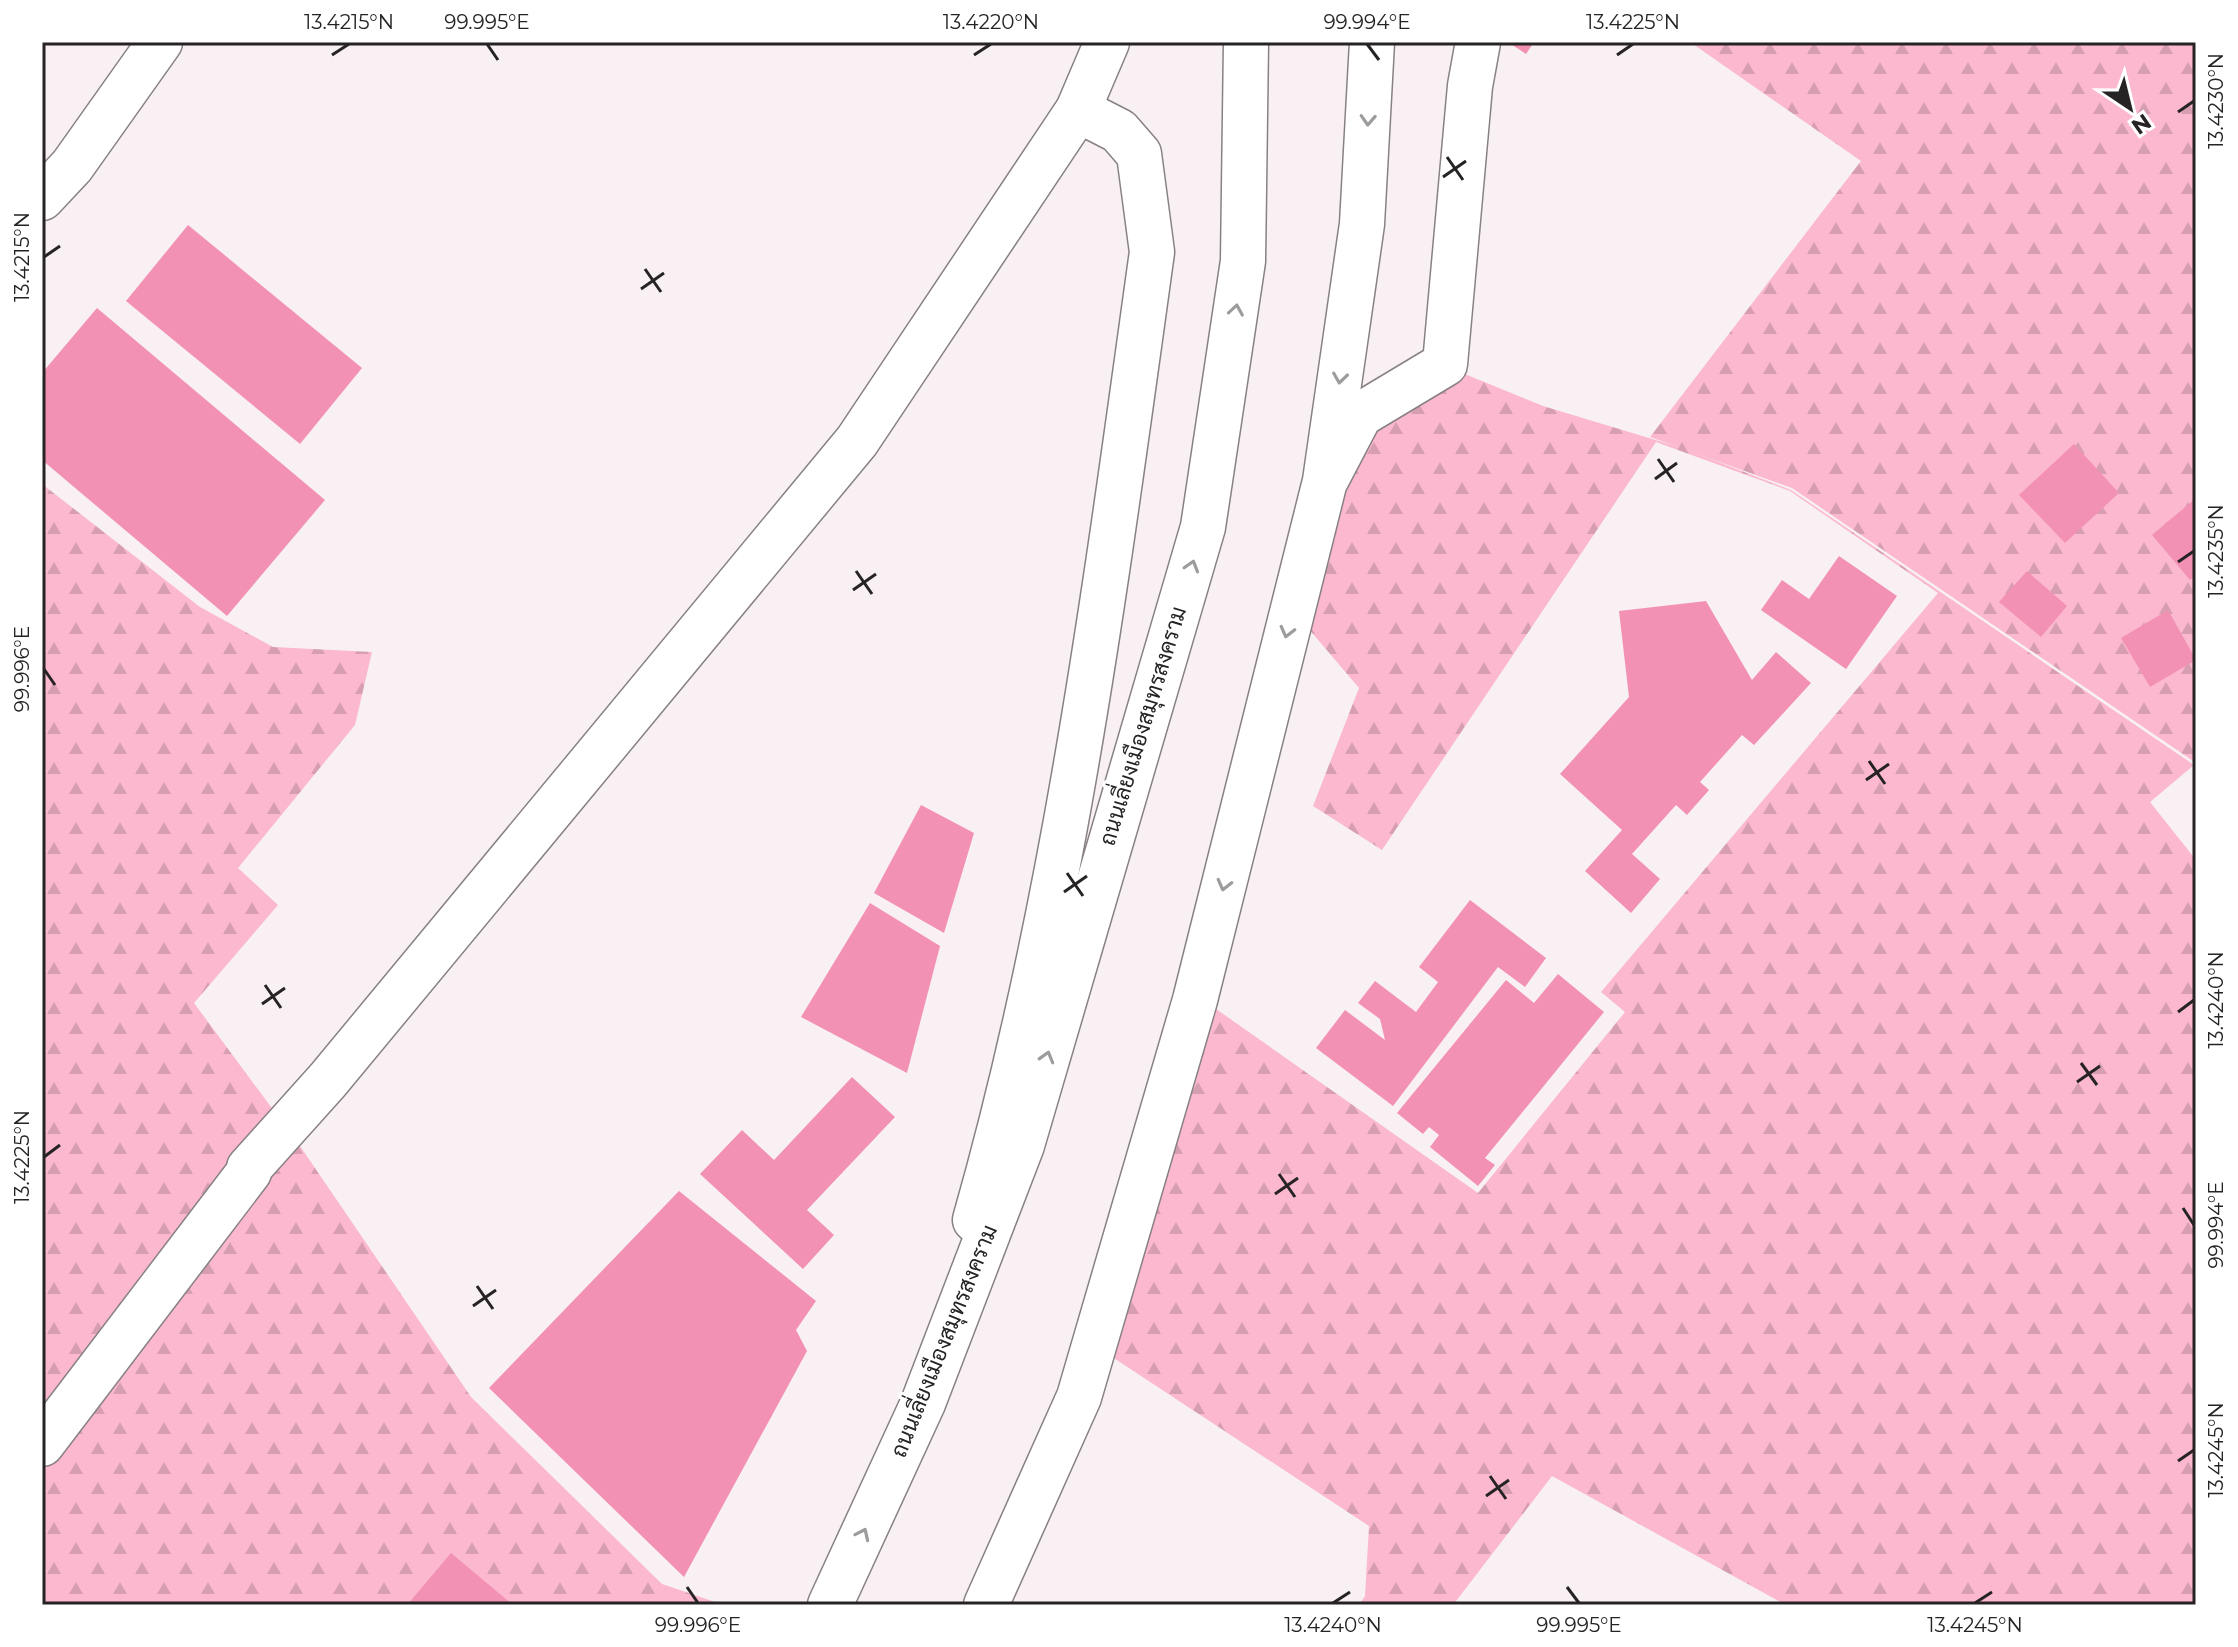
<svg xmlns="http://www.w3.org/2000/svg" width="2238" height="1647" font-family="Montserrat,Sarabun,sans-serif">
<defs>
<pattern id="forest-firs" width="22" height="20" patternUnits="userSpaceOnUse" patternTransform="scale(2)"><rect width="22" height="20" fill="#fbb8ce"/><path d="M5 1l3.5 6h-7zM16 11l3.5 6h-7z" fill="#d79eb1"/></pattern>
</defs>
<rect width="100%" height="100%" fill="#f8f0f3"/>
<g fill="url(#forest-firs)" fill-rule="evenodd">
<polygon points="1690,42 2196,42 2196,763 1792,488 1650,437 1861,161"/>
<path d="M1445,366L1543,406L1682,448L1791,490L2194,765L2150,802L2196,860V1605H1786L1552,1476L1453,1605H1359L1365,1596L1369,1526L1091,1343L1197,1000L1327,481L1361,416ZM1656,442L1790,491L1938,593L1601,992L1625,1012L1478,1193L1199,997L1296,614L1359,688L1313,806L1382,850Z"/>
<polygon points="42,484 200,607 273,647 372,652 355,725 238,868 278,905 194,1003 300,1146 471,1397 662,1584 724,1605 42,1605"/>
</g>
<g fill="#f391b5">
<polygon points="1508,42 1534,42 1526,54"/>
<polygon points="188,225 362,368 300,444 126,301"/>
<polygon points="97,308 325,500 227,616 42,460 42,373"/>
<polygon points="2074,444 2119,493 2065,543 2019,495"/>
<polygon points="2196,498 2196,575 2190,580 2152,535"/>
<polygon points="1839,556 1897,596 1846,669 1761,610 1782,580 1809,599"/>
<polygon points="2027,571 2067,606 2041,637 1999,602"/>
<polygon points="1706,601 1752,680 1776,652 1811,683 1754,745 1742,735 1700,782 1709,790 1687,815 1676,805 1632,854 1660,879 1631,913 1585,871 1622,830 1560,774 1629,697 1619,611"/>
<polygon points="2168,610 2196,660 2150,687 2121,638"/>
<polygon points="921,805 974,833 944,933 874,893"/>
<polygon points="1470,900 1546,958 1525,987 1498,967 1393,1106 1316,1048 1345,1010 1385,1040 1380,1019 1358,1003 1375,981 1416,1012 1438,982 1419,967"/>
<polygon points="870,903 940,946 907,1073 801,1017"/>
<polygon points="1558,974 1604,1012 1485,1158 1495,1165 1478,1186 1430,1147 1439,1135 1429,1127 1423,1134 1397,1113 1506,980 1534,1003"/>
<polygon points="852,1077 895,1117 807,1210 834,1235 803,1269 700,1174 742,1130 774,1160"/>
<polygon points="679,1191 816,1301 796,1330 807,1351 684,1577 489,1388"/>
<polygon points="451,1553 513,1605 407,1605"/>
</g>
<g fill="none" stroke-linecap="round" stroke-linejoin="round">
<defs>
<g id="minor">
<polyline points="42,198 72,166 160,42"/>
<polyline points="1327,478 1360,415 1445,364 1470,86 1478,42"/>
<path d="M975,1220C1065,905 1107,575 1152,252L1139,154L1119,131L1078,110"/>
<polyline points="42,1444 249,1172 249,1168 328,1080 857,441 1078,110 1107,42"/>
</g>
<g id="major">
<polyline points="830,1605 923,1403 1022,1145 1203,527 1243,261 1246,42"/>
<polyline points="986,1605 1079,1397 1195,1000 1325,481 1362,224 1372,42"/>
</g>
</defs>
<use href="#minor" stroke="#888183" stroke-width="47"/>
<use href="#major" stroke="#888183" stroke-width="47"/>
<use href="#minor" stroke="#fff" stroke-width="44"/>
<use href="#major" stroke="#fff" stroke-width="44"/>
</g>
<defs><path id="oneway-chevron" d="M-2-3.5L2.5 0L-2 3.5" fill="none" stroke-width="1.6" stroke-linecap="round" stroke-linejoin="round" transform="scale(2)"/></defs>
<g stroke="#9d9c9c">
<use href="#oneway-chevron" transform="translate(1368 120) rotate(93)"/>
<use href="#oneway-chevron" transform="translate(1236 310) rotate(-81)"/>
<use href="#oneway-chevron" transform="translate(1340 378) rotate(98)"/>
<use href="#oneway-chevron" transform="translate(1192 566) rotate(-73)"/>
<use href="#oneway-chevron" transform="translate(1287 632) rotate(104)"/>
<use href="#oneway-chevron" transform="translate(1224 885) rotate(104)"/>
<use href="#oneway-chevron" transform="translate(1047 1057) rotate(-74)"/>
<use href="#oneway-chevron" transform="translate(863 1534) rotate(-65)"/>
</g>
<path fill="none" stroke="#262324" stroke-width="3" d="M487,44L498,60M1367,44L1379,60M332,55L349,44M974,55L991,44M1617,55L1633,44M2178,112L2194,101M1447,157L1463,180M1443,177L1466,161M44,257L60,246M645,269L661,292M641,289L664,273M1658,459L1674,482M1655,479L1677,463M2178,562L2194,551M856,571L872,594M853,590L876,574M44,669L55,685M1869,761L1885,784M1866,780L1889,764M1067,873L1083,896M1064,892L1087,876M265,985L281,1008M262,1004L285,988M2178,1012L2194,1000M2081,1063L2097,1085M2077,1082L2100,1066M44,1157L60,1145M1279,1174L1295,1197M1275,1194L1298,1178M2183,1208L2194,1225M477,1286L493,1309M473,1306L496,1290M2178,1461L2194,1450M1490,1476L1506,1499M1486,1496L1509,1480M687,1587L698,1603M1567,1587L1579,1603M1333,1603L1350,1592M1975,1603L1992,1592"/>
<g text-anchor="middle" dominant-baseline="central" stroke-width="6" stroke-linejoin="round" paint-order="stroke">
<g font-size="22" fill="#262324" stroke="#fff">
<text transform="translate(1143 726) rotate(-73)">ถนนเลี่ยงเมืองสมุทรสงคราม</text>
<text transform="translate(944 1341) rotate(-68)">ถนนเลี่ยงเมืองสมุทรสงคราม</text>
</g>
</g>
<rect width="2238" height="1647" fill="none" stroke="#ffffff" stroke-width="88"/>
<g transform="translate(2130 108) rotate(145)" stroke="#ffffff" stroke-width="6" paint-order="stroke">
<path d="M0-6L14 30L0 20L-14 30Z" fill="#262324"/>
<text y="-12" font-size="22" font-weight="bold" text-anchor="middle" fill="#262324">N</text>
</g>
<rect x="44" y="44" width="2150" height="1559" fill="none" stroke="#262324" stroke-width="3"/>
<g font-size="20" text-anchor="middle" fill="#262324">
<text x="349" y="29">13.4215°N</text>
<text x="487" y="29">99.995°E</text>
<text x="991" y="29">13.4220°N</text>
<text x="1367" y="29">99.994°E</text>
<text x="1633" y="29">13.4225°N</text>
<text transform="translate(2216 101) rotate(-90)" y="7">13.4230°N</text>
<text transform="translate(22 257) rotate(-90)" y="7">13.4215°N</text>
<text transform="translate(2216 551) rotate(-90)" y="7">13.4235°N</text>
<text transform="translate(22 669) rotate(-90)" y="7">99.996°E</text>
<text transform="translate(2216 1000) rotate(-90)" y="7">13.4240°N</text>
<text transform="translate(22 1157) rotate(-90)" y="7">13.4225°N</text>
<text transform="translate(2216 1225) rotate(-90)" y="7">99.994°E</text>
<text transform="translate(2216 1450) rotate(-90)" y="7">13.4245°N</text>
<text x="698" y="1632">99.996°E</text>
<text x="1333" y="1632">13.4240°N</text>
<text x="1579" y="1632">99.995°E</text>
<text x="1975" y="1632">13.4245°N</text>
</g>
</svg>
